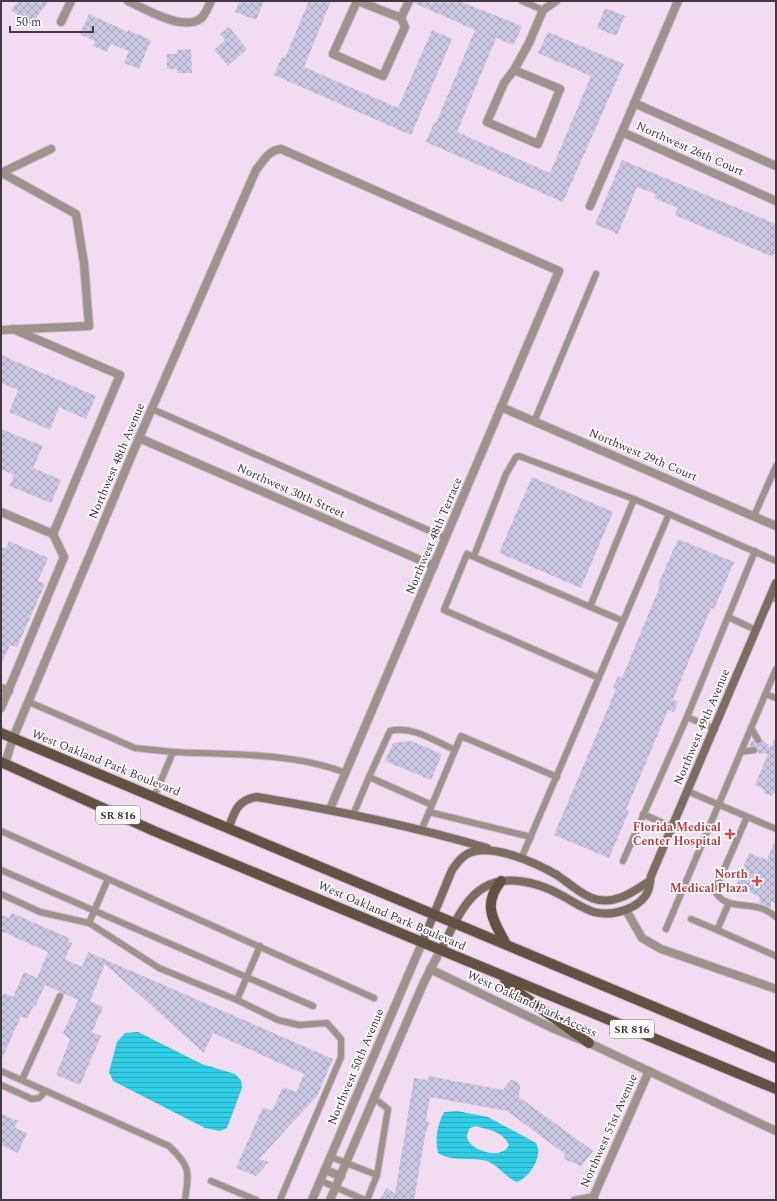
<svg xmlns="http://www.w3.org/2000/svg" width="777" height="1201" font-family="Spectral,serif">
<defs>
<pattern id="water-rules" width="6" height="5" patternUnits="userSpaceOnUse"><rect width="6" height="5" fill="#31cfe7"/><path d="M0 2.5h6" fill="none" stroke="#2ba9bd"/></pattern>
<pattern id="building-cross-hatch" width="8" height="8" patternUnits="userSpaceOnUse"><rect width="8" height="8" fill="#cac8e3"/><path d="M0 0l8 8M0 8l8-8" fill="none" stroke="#a6a3ba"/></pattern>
</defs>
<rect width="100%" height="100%" fill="#f2dcf1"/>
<g fill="url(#water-rules)" fill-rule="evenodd">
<polygon points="138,1032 202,1064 235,1074 241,1080 242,1088 227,1128 220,1131 205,1128 113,1081 109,1072 117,1042 125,1033"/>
<path d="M457,1111L488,1117L536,1143C537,1146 539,1150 538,1153C538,1163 527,1179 517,1182C506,1178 498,1165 487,1161C471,1157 452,1162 438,1153C435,1138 437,1126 444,1112ZM476,1126C488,1130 503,1131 509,1145C501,1161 472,1150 468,1140C466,1136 468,1132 470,1128Z"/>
</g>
<g fill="url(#building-cross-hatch)">
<polygon points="18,1 49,1 31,25 11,10"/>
<polygon points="239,1 264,1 256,20 235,12"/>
<polygon points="309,1 331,1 304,67 398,108 432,30 452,39 411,135 274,75 282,57 285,58"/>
<polygon points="414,1 459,1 522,26 514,45 496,38 457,132 550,173 591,76 538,53 548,32 624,64 563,202 426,142 434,123 436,123 475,30 414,3"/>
<polygon points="605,8 625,16 616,36 597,28"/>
<polygon points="89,14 128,32 128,30 151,40 139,69 124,63 129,51 111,44 107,52 93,46 95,41 80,34"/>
<polygon points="229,27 247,49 228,66 214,50 225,40 220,34"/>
<polygon points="191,49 192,73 177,73 177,69 167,69 167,54 177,54 177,50"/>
<polygon points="622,160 776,224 776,250 773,257 675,215 678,208 654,198 656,194 637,187 618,234 595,224"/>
<polygon points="1,355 96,396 86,419 59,407 50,430 9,412 18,390 1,383"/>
<polygon points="1,429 43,446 33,468 61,480 51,503 10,486 14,475 1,469"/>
<polygon points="532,477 613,512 581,588 499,553"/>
<polygon points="678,539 734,562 714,609 711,608 673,699 678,702 674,712 668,710 626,810 629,811 609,858 554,835 616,689 613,687 618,676 622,678 660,586 658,585"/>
<polygon points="9,541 48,558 38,581 45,584 17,647 10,645 1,665 1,547 6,549"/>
<polygon points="776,735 776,794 773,793 772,796 763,793 765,790 755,785 768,754 758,753 757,747 749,746 752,740 758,744 762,740 771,747"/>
<polygon points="411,741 442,754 431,780 385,761 393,743"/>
<polygon points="775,840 776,904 771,901 771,908 759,903 760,897 735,886 740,877 737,876 741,867 743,868 749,853 767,860"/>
<polygon points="12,913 69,938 68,941 72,943 65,959 82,967 88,952 333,1059 317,1096 259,1159 269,1162 256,1176 236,1168 263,1107 272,1111 283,1087 296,1092 304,1074 213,1033 204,1053 105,964 90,1001 103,1007 92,1032 101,1036 80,1085 56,1075 70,1040 63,1033 78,1000 45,985 35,1007 34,1005 27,1019 21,1016 1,1061 1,1000 4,993 13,997 24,972 37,978 48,952 1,931 1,915 9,918"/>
<polygon points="430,1075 434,1077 503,1090 511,1080 516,1081 520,1085 519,1097 593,1151 581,1166 564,1159 565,1154 507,1111 430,1097 426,1120 429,1123 425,1136 414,1200 379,1200 387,1188 395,1194 414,1078 427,1080"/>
<polygon points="1,1114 18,1121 15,1128 27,1133 18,1153 1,1145"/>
</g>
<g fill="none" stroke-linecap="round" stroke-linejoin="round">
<defs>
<g id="lane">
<polyline points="522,1 543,10"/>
<polyline points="152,409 446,538"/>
<polyline points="534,422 596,274"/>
<polyline points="754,516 776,466"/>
<polyline points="474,556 506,474 516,457 519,456 634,499"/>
<polyline points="770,596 776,599"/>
<polyline points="590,607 634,499 669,514"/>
<polyline points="728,617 756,630"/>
<polyline points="599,678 444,610 467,554 623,621"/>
<polyline points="765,694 776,698"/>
<polyline points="29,702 135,748 173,752"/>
<polyline points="687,717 715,729"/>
<polyline points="751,728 758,740"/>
<polyline points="455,750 461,736 557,777"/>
<polyline points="741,752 754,750"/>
<polyline points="687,791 776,829"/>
<path d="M154,797L173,752C230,755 292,752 346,773"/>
<polyline points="429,812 531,837"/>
<polyline points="643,814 672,827"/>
<polyline points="353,815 369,777"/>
<path d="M747,817L715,890C721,907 742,904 756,907C764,908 770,912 776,917"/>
<polyline points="1,831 374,998"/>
<path d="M421,831L455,750C435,741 411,725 390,731L369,777L432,805"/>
<polyline points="521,859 669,514 776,561"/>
<polyline points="623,861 687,717 755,551"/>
<polyline points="1,870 313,1006"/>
<polyline points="1,894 40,912 89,923 159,968 237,1000 278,1020 299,1025 327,1023 341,1039 341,1057 280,1200"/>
<polyline points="729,903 717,930 776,956"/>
<polyline points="691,919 717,930"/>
<polyline points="89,923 108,879"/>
<polyline points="666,929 776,669"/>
<polyline points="237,1000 260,946"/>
<path d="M1,1071L169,1146C191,1167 189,1171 185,1200"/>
<polyline points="22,1080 60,996"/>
<polyline points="1,1085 32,1099 39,1098 46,1091"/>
<polyline points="331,1157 377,1175"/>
<polyline points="211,1181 256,1200"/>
<polyline points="321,1181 365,1200"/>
<polyline points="367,1200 377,1175 388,1109 374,1098"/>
<polyline points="574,1200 594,1196 595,1198"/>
</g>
<g id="street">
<path d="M128,1C145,9 182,31 200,19C205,16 208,7 211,1"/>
<polyline points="357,1 333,54 383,76 405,27 401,18 409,1"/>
<polyline points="358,1 401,18"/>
<polyline points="678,1 622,132 776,201"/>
<polyline points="61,22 71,1"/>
<polyline points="514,70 560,89 538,144 487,122 504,83 514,70 529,43 543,10 556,1"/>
<polyline points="634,103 776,166"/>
<polyline points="1,173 51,149"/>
<polyline points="590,206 622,132"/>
<polyline points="1,330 89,326 84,263 76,214 2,173"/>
<polyline points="501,407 776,526"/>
<polyline points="139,438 434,566"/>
<polyline points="1,512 53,534"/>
<polyline points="1,688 9,691"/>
<polyline points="1,708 64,557 53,534 120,375 13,329"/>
<path d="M5,764L13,738L139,438L256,170C264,160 269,150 281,149L559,271L330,809"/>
<polyline points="626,910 642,938 661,949 776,989"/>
<polyline points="430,969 552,1028 589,1043 776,1131"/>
<polyline points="325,1170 341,1176"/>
<polyline points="312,1200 422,943"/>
<polyline points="330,1200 424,982 440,951"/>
<polyline points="592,1200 649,1071"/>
</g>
<g id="secondary">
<path d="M229,827C235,810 238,800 257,797C335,810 412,826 487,848"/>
<path d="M422,943L452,870C457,863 461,857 469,853C493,843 536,863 557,875C569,883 585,898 599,900C620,903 633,891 650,881"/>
<path d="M440,951C452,930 462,901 483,888C505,874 537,882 559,894C571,900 581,908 594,912C612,917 640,909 648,891C650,886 650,881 651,876L776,583"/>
</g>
<g id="primary">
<polyline points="1,733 776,1058"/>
<polyline points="1,762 154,831 776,1089"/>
<path d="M501,881C482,905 493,920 506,944"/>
<polyline points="505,983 589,1043"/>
</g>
</defs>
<use href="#lane" stroke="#cfbbce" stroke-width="8"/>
<use href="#street" stroke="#cfbbce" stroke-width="10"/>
<use href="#secondary" stroke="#cfbbce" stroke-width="10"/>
<use href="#primary" stroke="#cfbbce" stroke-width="12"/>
<use href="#lane" stroke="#9d938c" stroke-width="6"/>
<use href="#street" stroke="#9d938c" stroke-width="8"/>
<use href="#secondary" stroke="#7b6d62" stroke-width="8"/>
<use href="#primary" stroke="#635144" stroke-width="10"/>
</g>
<g fill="#e0444e" stroke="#fff" stroke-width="1.5">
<path d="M728 828h4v4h4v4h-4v4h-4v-4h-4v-4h4z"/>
<path d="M755 875h4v4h4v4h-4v4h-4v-4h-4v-4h4z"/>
</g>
<g text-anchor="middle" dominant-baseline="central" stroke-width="3.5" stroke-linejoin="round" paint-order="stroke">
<g fill="#fff" stroke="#7b747a" stroke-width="1">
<rect x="96" y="806" width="44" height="18" rx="3"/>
<rect x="610" y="1020" width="44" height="18" rx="3"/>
</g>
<g font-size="11" font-weight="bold" fill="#423941">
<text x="118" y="815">SR 816</text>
<text x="632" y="1029">SR 816</text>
</g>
<g font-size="12" fill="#423941" stroke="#fff">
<text transform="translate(690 149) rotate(24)">Northwest 26th Court</text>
<text transform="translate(643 455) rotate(23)">Northwest 29th Court</text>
<text transform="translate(117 461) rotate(-67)">Northwest 48th Avenue</text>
<text transform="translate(291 491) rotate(24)">Northwest 30th Street</text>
<text transform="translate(434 536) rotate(-67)">Northwest 48th Terrace</text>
<text transform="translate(702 727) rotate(-67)">Northwest 49th Avenue</text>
<text transform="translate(106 763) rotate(22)">West Oakland Park Boulevard</text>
<text transform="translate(392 916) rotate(23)">West Oakland Park Boulevard</text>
<text transform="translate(532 1004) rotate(25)">West Oakland Park Access</text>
<text transform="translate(356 1067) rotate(-67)">Northwest 50th Avenue</text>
<text transform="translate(609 1131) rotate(-66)">Northwest 51st Avenue</text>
</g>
<g font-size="12" font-weight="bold" fill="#be3a42" stroke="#fff" text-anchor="end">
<text x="721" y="827">Florida Medical<tspan x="721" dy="14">Center Hospital</tspan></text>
<text x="748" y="874">North<tspan x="748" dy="14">Medical Plaza</tspan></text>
</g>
</g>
<rect width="777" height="1201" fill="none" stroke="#423941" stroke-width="4"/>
<path d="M10 26v6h83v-6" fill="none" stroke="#423941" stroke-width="2"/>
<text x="16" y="26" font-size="12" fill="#423941" stroke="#ffffff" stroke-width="3" paint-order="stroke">50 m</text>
</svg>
